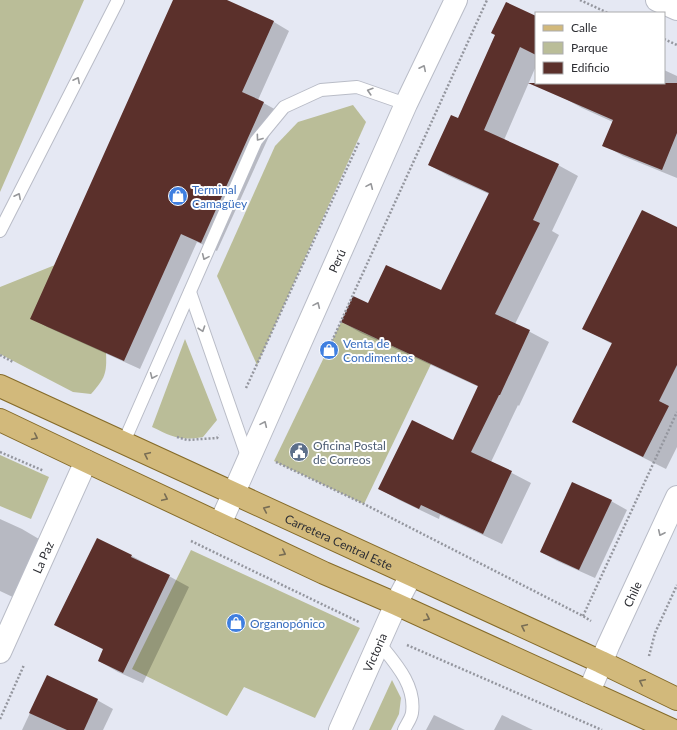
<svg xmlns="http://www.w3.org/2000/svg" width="677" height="730" font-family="Lato,sans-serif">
<rect width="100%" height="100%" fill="#e5e8f3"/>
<g fill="#babd98">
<polygon points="0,0 84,0 0,192"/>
<polygon points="353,105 366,122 257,365 217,276 275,146 298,122"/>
<path d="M55,265L106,352C107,374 105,378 91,394L73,392L0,354V287Z"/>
<polygon points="341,322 431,364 364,504 274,461"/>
<path d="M185,339L217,420L203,437C179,441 173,437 152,427Z"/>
<polygon points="0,455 49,477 31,519 0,506"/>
<polygon points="191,550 360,628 315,718 244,687 227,716 132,669"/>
<polygon points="392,680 401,698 399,714 391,730 369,730"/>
</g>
<g fill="#0003">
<polygon points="174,0 224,0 274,22 289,31 258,100 280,112 217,251 197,242 140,369 47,327 32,318"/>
<polygon points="536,17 536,66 504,140 558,165 578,176 552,231 559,235 515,324 549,342 519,406 518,405 491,462 531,483 502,544 440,515 439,519 399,500 380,489 454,441 479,387 361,333 342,322 369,305 442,291 489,194 449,176 429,165 459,120"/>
<polygon points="664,70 677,76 677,178 623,156 604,145 613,122 582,108 562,97 568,83 664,83"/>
<polygon points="677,229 677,447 666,469 596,434 574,421 612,344 583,328"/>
<polygon points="611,501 627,510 595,578 557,561 541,552"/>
<polygon points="0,519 22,529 44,542 17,599 0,591"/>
<polygon points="132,556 189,587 143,683 118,672 99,661 104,650 56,624"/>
<polygon points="47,677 97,700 113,709 103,730 22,730"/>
<polygon points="434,715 465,730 426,730"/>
<polygon points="502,715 533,730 494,730"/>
</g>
<g fill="#5b302b">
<polygon points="173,0 227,0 274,21 242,92 264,102 201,243 181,234 124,361 30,319"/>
<polygon points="506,2 536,16 536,55 520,47 484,130 559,164 533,220 540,223 495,314 530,330 500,395 499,395 471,452 512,471 483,534 421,505 419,509 378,489 412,420 453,440 478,386 341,322 353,296 368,303 386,265 441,290 489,193 428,165 451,115 458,118 495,35 491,33"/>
<polygon points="528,83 677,83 677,133 662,170 602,146 613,120"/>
<polygon points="642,210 677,227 677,365 659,401 669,406 643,457 572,422 612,343 582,329"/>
<polygon points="572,482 612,500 579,570 540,552"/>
<polygon points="97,538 132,555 131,557 170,575 123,673 98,661 103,649 54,625"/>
<polygon points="47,675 98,699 84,730 67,730 29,713"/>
</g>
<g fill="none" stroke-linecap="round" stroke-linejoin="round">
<defs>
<g id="service">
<polyline points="0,231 118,0"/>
<polyline points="190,292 248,459"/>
<polyline points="123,444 256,141 284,107 321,90 357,87 406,104"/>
<path d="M379,643C395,663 416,685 412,713C411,719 406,725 404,730"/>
</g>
<g id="minor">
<path id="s1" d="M0,652L86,461"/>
<path id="s2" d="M340,730L396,604L411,575"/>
</g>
<g id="tertiary">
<polyline points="657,0 677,9"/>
<path id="s3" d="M220,524L406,104L456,0"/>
<path id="s4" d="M589,692L608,646L677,497"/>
</g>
<g id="primary">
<path id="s5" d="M0,386L601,662L677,699"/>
<polyline points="0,420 86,461 324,573 396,604 672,730"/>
</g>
</defs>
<use href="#service" stroke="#b9bcc7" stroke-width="14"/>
<use href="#minor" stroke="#b9bcc7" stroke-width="24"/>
<use href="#tertiary" stroke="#b9bcc7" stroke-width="24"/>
<use href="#primary" stroke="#856b29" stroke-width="24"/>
<g stroke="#94969e" stroke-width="2.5" stroke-dasharray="2 2" stroke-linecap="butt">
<polyline points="580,0 608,13"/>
<polyline points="664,39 677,45"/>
<polyline points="327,352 487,0"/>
<polyline points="0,355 13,362"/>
<polyline points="246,388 359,142"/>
<polyline points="177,437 187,440 217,438 219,435"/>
<polyline points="0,452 44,471"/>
<polyline points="276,462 364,504 583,616 591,621"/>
<polyline points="191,541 359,622"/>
<polyline points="583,616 677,412"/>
<polyline points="407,645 602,730"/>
<polyline points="649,656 655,633 677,585"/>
<polyline points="0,719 24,665"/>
</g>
<use href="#service" stroke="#fff" stroke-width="12"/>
<use href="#minor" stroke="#fff" stroke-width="22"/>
<use href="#tertiary" stroke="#fff" stroke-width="22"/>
<use href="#primary" stroke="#d2b97b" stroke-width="22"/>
</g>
<defs><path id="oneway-chevron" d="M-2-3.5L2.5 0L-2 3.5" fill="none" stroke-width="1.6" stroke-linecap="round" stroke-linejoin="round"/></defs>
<g stroke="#96979a">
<use href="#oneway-chevron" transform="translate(423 68) rotate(-64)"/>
<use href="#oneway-chevron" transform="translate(77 80) rotate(-63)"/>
<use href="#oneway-chevron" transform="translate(370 91) rotate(-163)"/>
<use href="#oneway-chevron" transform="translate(259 138) rotate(126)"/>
<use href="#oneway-chevron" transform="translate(370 186) rotate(-66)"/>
<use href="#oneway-chevron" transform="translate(18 196) rotate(-63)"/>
<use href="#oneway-chevron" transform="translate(205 257) rotate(114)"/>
<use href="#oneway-chevron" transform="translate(317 305) rotate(-66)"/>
<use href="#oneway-chevron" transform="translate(202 329) rotate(71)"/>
<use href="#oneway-chevron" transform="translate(153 376) rotate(114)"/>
<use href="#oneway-chevron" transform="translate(264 424) rotate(-66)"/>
<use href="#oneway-chevron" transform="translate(661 533) rotate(115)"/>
</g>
<g stroke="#786d54">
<use href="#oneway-chevron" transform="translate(35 437) rotate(26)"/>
<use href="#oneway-chevron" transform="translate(147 455) rotate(-155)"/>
<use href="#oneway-chevron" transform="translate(165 498) rotate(25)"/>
<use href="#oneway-chevron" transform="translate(266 509) rotate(-156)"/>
<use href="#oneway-chevron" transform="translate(283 553) rotate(26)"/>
<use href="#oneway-chevron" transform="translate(427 618) rotate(24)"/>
<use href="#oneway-chevron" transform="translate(524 627) rotate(-155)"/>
<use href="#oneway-chevron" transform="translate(642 682) rotate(-154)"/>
</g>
<defs>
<symbol id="shop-disc" viewBox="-11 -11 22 22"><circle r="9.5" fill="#3f7fe0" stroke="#fff"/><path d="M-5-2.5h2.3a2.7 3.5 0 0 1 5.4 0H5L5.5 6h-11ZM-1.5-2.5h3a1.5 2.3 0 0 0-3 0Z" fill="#fff"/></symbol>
<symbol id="civic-disc" viewBox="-11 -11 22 22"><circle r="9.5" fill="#5c6f8a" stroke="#fff"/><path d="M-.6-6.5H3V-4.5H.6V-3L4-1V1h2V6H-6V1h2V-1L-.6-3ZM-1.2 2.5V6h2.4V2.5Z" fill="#fff"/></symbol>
</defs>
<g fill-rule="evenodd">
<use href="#shop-disc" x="167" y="185" width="22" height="22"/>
<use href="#shop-disc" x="318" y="339" width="22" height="22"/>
<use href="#civic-disc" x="288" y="441" width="22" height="22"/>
<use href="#shop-disc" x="225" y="612" width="22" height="22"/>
</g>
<g text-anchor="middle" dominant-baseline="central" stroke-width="4" stroke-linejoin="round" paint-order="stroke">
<g font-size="12" fill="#366cbe" stroke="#fff" text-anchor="start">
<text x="192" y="189">Terminal<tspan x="192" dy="14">Camagüey</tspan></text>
<text x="343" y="343">Venta de<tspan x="343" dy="14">Condimentos</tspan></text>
<text x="250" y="623">Organopónico</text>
</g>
<g font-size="12" fill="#2e2f34" stroke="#fff">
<text stroke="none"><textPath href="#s3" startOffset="288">Perú</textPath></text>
<text stroke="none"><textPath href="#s5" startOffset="373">Carretera Central Este</textPath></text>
<text stroke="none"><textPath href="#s1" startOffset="104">La Paz</textPath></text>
<text stroke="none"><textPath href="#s4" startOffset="107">Chile</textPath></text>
<text stroke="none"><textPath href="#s2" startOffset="85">Victoria</textPath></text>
</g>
<g font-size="12" fill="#4e5e75" stroke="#fff" text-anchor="start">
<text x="313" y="445">Oficina Postal<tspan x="313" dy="14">de Correos</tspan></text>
</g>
</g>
<rect x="535" y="12" width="130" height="72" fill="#ffffff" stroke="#abacae"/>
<rect x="543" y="25" width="20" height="6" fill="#d2b97b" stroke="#abacae"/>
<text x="571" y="32" font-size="12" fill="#2e2f34">Calle</text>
<rect x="543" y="42" width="20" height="12" fill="#babd98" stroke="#abacae"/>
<text x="571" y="52" font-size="12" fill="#2e2f34">Parque</text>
<rect x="543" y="62" width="20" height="12" fill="#5b302b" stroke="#abacae"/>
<text x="571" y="72" font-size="12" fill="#2e2f34">Edificio</text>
</svg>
